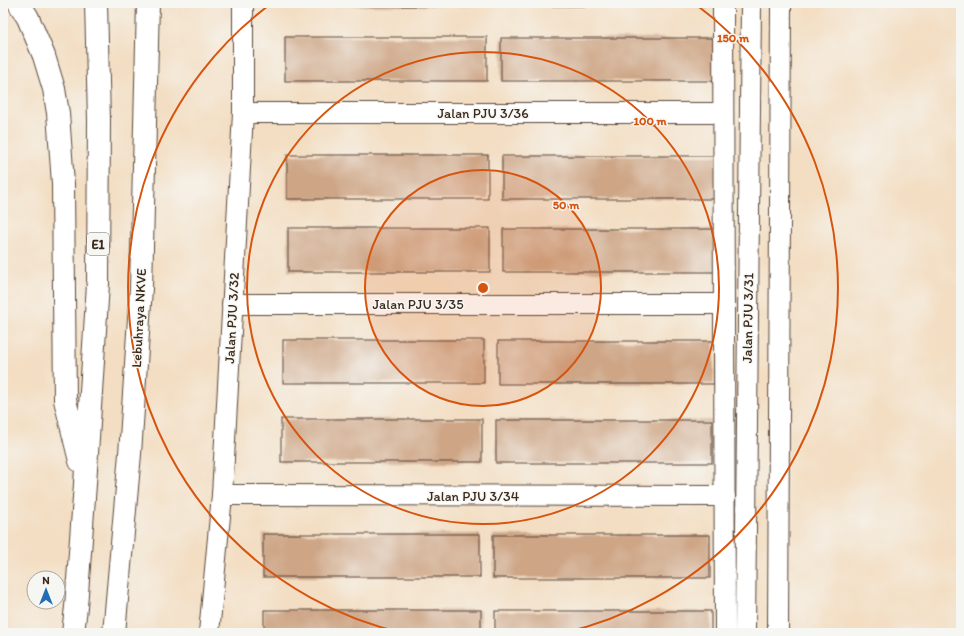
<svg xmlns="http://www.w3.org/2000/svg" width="964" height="636" font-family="Itim,sans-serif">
<rect width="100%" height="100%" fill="#f6f6f2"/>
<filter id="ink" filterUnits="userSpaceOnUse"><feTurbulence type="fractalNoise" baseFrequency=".025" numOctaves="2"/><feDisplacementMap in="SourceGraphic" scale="8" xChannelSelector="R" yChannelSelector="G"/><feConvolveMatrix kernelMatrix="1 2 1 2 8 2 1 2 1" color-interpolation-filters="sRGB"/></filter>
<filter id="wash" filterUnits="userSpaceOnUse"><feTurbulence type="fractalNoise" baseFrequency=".012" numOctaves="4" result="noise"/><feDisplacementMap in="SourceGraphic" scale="16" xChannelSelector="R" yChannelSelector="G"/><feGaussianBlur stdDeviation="0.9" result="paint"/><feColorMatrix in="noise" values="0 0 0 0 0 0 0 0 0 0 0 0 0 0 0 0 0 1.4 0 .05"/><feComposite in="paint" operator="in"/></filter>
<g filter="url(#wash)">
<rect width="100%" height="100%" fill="#f3dec3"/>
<g id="blocks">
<g fill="#cea686">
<rect x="286" y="3" width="202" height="3"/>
<rect x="502" y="3" width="216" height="3"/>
<rect x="285" y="37" width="202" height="44"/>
<rect x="501" y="38" width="216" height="43"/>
<rect x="287" y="155" width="201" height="44"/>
<rect x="502" y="156" width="216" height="43"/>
<rect x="288" y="228" width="202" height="44"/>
<rect x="503" y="229" width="217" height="43"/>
<rect x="283" y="340" width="201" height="43"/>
<rect x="498" y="341" width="216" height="43"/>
<rect x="281" y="419" width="201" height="43"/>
<rect x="496" y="420" width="216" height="43"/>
<rect x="263" y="534" width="217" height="43"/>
<rect x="493" y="535" width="217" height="43"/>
<rect x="264" y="610" width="217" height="23"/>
<rect x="495" y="611" width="216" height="22"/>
</g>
</g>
</g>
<g filter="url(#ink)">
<use href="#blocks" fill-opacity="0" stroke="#574537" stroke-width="1"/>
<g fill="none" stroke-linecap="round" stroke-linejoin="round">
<defs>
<g id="minor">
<polyline points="723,3 725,633"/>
<polyline points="243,113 723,113"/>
<polyline points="232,304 724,304"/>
<polyline points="222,495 725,496"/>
<polyline points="209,633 222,495 243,113 243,3"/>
<polyline points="745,633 751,3"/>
<polyline points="778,633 781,3"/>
</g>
<g id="highway">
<polyline points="19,3 28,18 44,56 54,89 58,113 63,184 65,400 80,461"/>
<polyline points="73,633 76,607 85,484 98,284 99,120 96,3"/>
<polyline points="114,633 130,454 141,288 148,3"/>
</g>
</defs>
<use href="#minor" stroke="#574537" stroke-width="22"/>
<use href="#highway" stroke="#574537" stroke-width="24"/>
<use href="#minor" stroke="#fff" stroke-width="20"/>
<use href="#highway" stroke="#fff" stroke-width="22"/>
</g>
</g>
<circle cx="483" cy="288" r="118" fill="#d7540e" fill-opacity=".12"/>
<g fill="none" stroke="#d7540e" stroke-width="2">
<circle cx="483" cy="288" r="118"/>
<circle cx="483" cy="288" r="236"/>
<path d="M403 633A354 354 0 0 1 272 3M694 3A354 354 0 0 1 563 633"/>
</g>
<g text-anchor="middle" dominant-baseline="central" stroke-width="3" stroke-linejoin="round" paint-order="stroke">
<rect fill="#f6f6f2" stroke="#73675e" stroke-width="1" x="87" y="233" width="22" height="22" rx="3"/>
<g font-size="13" font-weight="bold" fill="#3b2a1e">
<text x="98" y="244">E1</text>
</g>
<g font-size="14" fill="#3b2a1e" stroke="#f6f6f2">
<text x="483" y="113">Jalan PJU 3/36</text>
<text x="418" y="304">Jalan PJU 3/35</text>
<text transform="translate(139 318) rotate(-87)">Lebuhraya NKVE</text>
<text transform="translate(232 318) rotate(-87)">Jalan PJU 3/32</text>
<text transform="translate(748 318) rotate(-89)">Jalan PJU 3/31</text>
<text x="473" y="496">Jalan PJU 3/34</text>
</g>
</g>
<circle cx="483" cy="288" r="6" fill="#d7540e" stroke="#f6f6f2" stroke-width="2"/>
<g font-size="12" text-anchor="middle" font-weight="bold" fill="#d7540e" stroke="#f6f6f2" stroke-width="3" stroke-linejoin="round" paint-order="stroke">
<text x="733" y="42">150 m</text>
<text x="650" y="125">100 m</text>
<text x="566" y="209">50 m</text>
</g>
<rect width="964" height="636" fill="none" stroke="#f6f6f2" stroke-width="16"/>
<g transform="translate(46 590)"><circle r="19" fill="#f6f6f2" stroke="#aba49d"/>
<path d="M0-3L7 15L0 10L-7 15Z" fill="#1f6fb2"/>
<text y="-6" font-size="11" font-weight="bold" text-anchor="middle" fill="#3b2a1e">N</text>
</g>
</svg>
